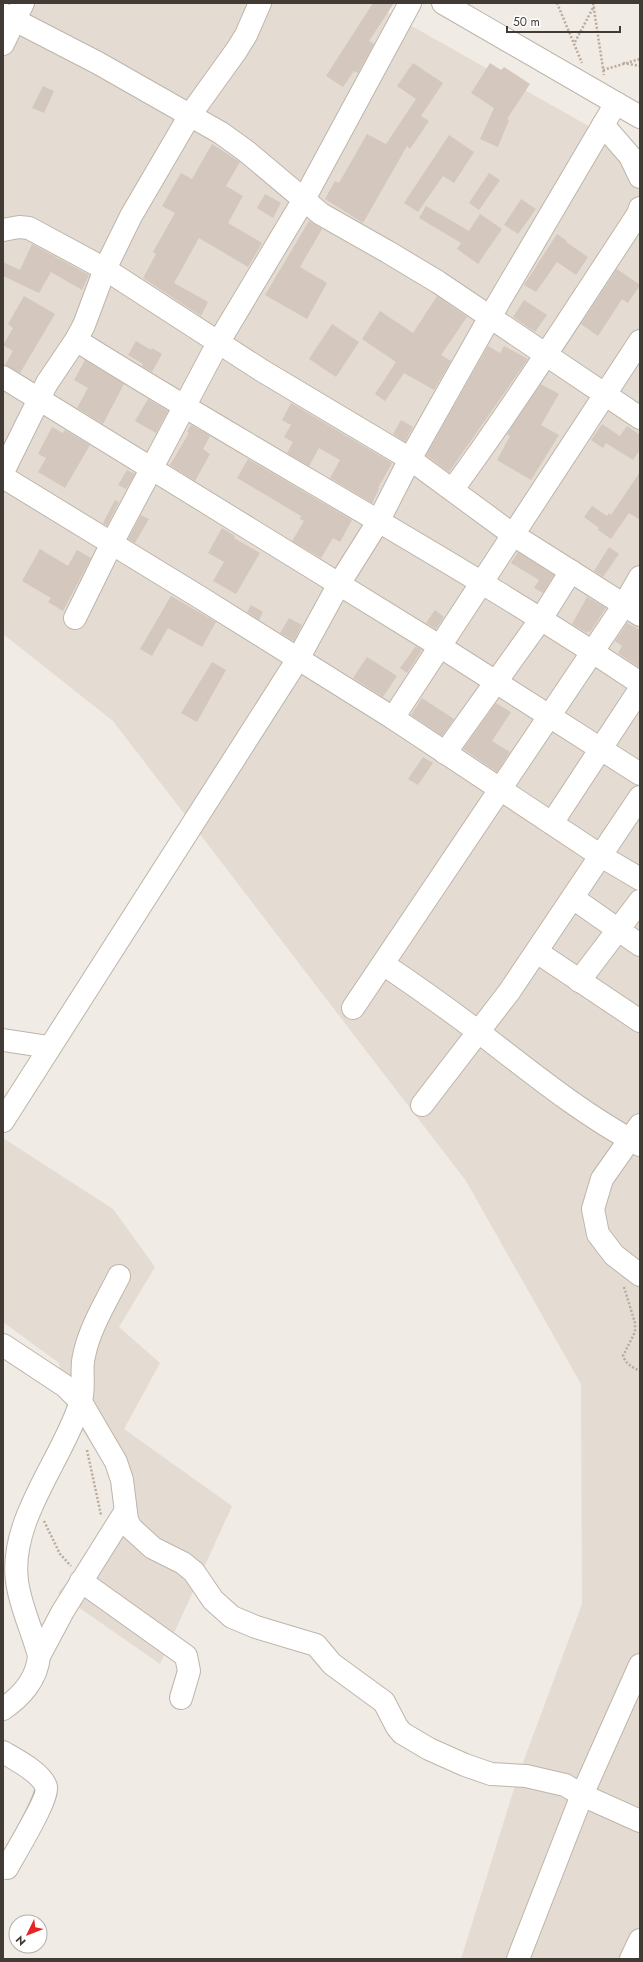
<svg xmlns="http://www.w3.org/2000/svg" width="643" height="1962" font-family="Jost,sans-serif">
<rect width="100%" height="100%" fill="#f0ebe4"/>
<g fill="#e4dcd2">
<polygon points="3,3 371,3 640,155 640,1959 461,1959 518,1776 582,1604 581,1384 466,1181 268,923 113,721 3,634"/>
<polygon points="3,1138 113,1209 155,1267 119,1327 160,1363 124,1429 232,1506 160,1664 58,1593 113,1529 122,1489 66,1406 59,1363 3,1322"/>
</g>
<g fill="#d4c7bd">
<polygon points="373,3 394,3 369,41 374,44 358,73 354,71 343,87 326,76"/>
<polygon points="413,63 443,83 421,116 429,121 410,149 407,146 363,223 325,199 335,181 339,183 367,134 386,144 416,99 397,86"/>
<polygon points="490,63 501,70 504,67 530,84 507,119 509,120 498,147 480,139 494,108 471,93"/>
<polygon points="43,86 54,91 44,113 32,108"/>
<polygon points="449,135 474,152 454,183 443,176 418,212 404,203"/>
<polygon points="212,144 240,162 226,186 243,196 228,223 262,243 248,267 199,238 174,283 208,302 201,316 143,278 156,254 153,252 175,213 162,206 181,173 192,179"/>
<polygon points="489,173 500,180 479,210 469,203"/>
<polygon points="265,194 281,203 273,218 257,208"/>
<polygon points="521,199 536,209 518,234 504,225"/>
<polygon points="426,206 469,231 480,214 502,229 478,264 457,249 461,243 419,218"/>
<polygon points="309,221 322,229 300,267 327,283 307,319 265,295"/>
<polygon points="557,234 567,241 566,242 588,257 576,275 557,262 536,292 524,285"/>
<polygon points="32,244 89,275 82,290 51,272 39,293 3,276 3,262 20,270"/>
<polygon points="617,269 640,285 628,303 622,299 598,336 581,324"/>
<polygon points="24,296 55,314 20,373 5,365 13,351 3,345 13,328 8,324"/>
<polygon points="437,296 467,317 441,355 451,361 434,390 404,373 385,401 375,394 396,362 362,339 380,311 413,333"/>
<polygon points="524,300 547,315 535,332 513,317"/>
<polygon points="332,324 359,342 336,377 309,359"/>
<polygon points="136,341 151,350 152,348 162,354 152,372 142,366 143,364 128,355"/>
<polygon points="488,346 500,353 504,346 528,359 449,472 426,455"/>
<polygon points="85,360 124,384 103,424 77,408 88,388 74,380"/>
<polygon points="541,384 559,394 541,425 559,435 531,480 497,460 510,436 507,434"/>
<polygon points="148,399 168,411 156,433 135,421"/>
<polygon points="291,403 392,463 378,488 379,489 372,503 330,478 340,460 319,448 309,466 287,453 293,442 284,437 291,425 282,420"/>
<polygon points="401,420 413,427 405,442 393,434"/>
<polygon points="602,424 620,436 627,426 640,435 640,450 633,460 606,443 603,448 591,440"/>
<polygon points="191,425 210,436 203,449 210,454 195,481 170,465 189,433 187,432"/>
<polygon points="52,427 63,433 65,430 90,445 65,488 38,472 46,458 38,454"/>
<polygon points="248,459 352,520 340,542 333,538 321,558 292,541 304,521 300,519 301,516 237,478"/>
<polygon points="127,470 135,474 126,489 118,485"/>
<polygon points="640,472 640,520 629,513 611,539 598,530 599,528 584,517 592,506 607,516 609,513 611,515"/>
<polygon points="115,500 119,502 107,526 103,523"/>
<polygon points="141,515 149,519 135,543 128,539"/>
<polygon points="222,528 235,536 234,538 260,553 236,594 213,581 224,562 208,553"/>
<polygon points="609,547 619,554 603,577 594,571"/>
<polygon points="40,549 68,566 77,550 91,558 63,611 48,602 51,598 22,581"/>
<polygon points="518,552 554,575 543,593 534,588 539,580 511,563"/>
<polygon points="171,596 216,622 202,647 168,628 152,656 140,649"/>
<polygon points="587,597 606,608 590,632 588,631 587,633 572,624"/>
<polygon points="251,605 263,612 259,620 247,612"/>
<polygon points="435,610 444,617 436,629 426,623"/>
<polygon points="289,618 302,625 294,641 280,633"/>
<polygon points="627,623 640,630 640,668 618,653 622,646 615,641"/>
<polygon points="416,646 422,650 407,673 400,668"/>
<polygon points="367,657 397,676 383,697 353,678"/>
<polygon points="212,662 226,670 197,722 181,713"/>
<polygon points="422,698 454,719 442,736 411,715"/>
<polygon points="496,703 511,712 492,741 510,752 497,772 463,749"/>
<polygon points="423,757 433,763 418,785 408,779"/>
</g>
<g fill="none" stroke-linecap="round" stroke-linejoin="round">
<defs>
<g id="minor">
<polyline points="443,3 640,117"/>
<polyline points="3,14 98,63 221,133 246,151 321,214 388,252 438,282 640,418"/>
<polyline points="3,44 23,3"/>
<polyline points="603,125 630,156 640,177"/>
<polyline points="3,230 19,227 29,228 105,269 261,370 410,459 512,534 640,615"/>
<path d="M76,340C262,457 457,561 640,683"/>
<polyline points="3,377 441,647 640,774"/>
<polyline points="3,472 47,383 76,340 84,325 105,269 131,216 190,115 236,51 246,35 260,3"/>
<polyline points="3,477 201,598 393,718 601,856 640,879"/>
<path d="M453,489C518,400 577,307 638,214L640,208"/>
<polyline points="75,618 112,543 218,343 303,201 410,3"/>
<polyline points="393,718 640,341"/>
<polyline points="445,753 541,619 571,571"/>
<polyline points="552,823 640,689"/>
<polyline points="573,898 640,945"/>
<polyline points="537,952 640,1021"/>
<path d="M383,964C416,986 448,1009 480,1033C532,1073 582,1114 640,1145"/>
<polyline points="579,981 640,901"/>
<polyline points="353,1008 624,605 640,577"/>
<polyline points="3,1040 49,1047"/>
<polyline points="422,1105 509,992 640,797"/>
<polyline points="3,1121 298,659 339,584 378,522 410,459 490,317 616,103"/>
<polyline points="640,1125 602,1179 593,1209 598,1234 614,1255 640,1275"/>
<polyline points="3,1345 65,1386 81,1402 116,1462 122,1480 127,1520 131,1528 153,1548 183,1563 194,1572 213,1600 232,1617 256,1627 316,1645 332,1664 384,1702 397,1727 402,1733 429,1749 465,1765 491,1774 526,1776 565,1785 582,1795 640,1821"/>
<polyline points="81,1581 186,1656 189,1671 181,1698"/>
<polyline points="39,1656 63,1611 125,1512"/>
<path d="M3,1709C21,1697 37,1679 39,1656C33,1632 20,1606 17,1581C9,1520 62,1460 80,1404C86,1388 80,1371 84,1356C89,1329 107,1300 119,1276"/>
<path d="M3,1752C15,1759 42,1773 46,1787C49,1798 14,1855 7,1868"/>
<polyline points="518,1959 582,1795 640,1665"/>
<polyline points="631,1959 640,1940"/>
</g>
</defs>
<use href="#minor" stroke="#beb4aa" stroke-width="24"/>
<g stroke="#bbaa9a" stroke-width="2.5" stroke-dasharray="2 2" stroke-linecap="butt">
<polyline points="557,3 582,63"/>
<polyline points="593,3 604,75"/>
<polyline points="575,42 594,6"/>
<polyline points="623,63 640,66"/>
<polyline points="603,70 640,59"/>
<path d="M624,1287L635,1323V1332L623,1356C626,1364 632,1367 640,1371"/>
<polyline points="87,1450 101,1515"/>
<polyline points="44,1521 60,1554 71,1566"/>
</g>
<use href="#minor" stroke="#fff" stroke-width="22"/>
</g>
<rect width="643" height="1962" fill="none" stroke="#423a34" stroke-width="8"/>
<g transform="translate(28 1934) rotate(227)"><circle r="19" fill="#ffffff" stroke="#b3b0ae"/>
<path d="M0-3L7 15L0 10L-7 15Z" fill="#e82323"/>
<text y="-6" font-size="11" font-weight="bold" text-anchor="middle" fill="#423a34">N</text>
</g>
<path d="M507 26v6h113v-6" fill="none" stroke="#423a34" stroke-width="2"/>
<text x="513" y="26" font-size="12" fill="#423a34" stroke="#ffffff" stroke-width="3" paint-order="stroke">50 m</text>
</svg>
